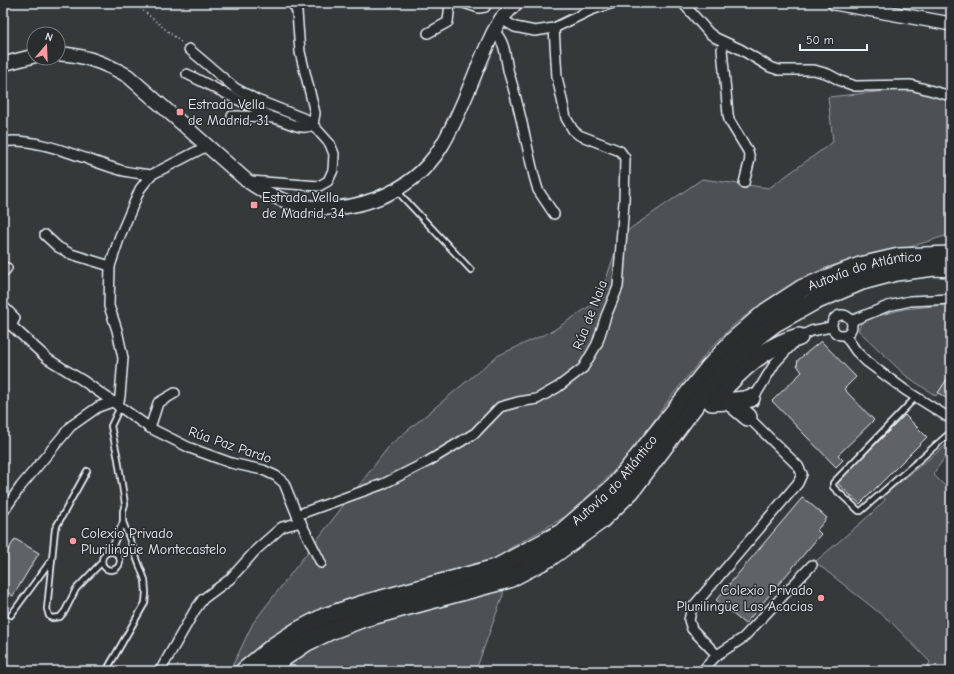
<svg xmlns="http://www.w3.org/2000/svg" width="954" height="674" font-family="'Comic Neue',sans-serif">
<rect width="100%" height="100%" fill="#35393a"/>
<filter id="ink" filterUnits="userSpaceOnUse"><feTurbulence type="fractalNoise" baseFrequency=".025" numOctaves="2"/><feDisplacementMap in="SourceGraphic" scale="8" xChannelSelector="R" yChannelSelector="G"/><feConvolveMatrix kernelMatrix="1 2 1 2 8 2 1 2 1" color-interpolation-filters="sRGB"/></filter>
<g filter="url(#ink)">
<g fill="#4d5152" stroke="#9aa1a5">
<polygon points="906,89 951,90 951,234 901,250 856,258 822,269 773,296 736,323 710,349 670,398 629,456 570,514 507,550 503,595 477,667 472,671 230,671 253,623 390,445 497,356 554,330 599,300 621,235 702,179 769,188 833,142 828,97"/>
<polygon points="944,305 951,306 951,373 936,396 905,375 858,330 863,320 904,309"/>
<polygon points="951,441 951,449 933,474 951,492 951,671 926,671 930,662 891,622 815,562 871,514 885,500 883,496"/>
</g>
<g fill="#5f6365" stroke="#e8f1f8">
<polygon points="821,341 856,377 844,389 874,420 838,455 843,460 836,467 772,401 802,372 797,365 798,360"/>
<polygon points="951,373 951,401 938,393"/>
<polygon points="905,415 927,437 860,504 837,483"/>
<polygon points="802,498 806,500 827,518 817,530 821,534 745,624 716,600"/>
<polygon points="15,539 39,553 13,596 3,590 3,559"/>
</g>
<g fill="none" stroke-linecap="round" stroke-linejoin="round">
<defs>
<g id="lane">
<polyline points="397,191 471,270"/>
<polyline points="916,397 833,483 833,487 859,511 861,511 951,432"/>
<polyline points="87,471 55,529 47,609 49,616 52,618 60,617 65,611 76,589 102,562"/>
<polyline points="110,552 123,522"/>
<circle cx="111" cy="561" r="9"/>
<polyline points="11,615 52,559"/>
<polyline points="109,666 145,603 146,593 145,580 123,522 123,511 125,504 118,459 111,426 120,407"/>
</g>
<g id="street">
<polyline points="464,3 479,8 485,7 487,3"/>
<polyline points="683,3 709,33 716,38 740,49 770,67 779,70 814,70 828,74 841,81 855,86 911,85 951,96"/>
<polyline points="501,19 515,27 535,31 554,28 591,10 613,3"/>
<path d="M494,31C508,45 504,59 510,77C520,109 526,143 534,176L538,190L554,214"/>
<polyline points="428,33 448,22 450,3"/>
<polyline points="725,43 722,49 728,114 729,120 748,151 750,159 744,183"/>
<path d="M189,49L235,88L257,100L308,120L313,125C300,132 286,120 273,118C260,116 246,116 232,116"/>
<polyline points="187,74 272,117"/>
<path d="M3,142C35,136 86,160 117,169C127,173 140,173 151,175"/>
<polyline points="250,181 319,186 328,181 333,170 334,154 330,144 313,125 315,113 300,52 297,12 293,3"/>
<polyline points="45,235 58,247 71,254 110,266"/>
<polyline points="3,273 7,268"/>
<polyline points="3,306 15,318 11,326"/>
<circle cx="842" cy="325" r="10"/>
<polyline points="3,318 48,359 82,380 150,428 190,448 231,463 263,470 276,476 284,483 297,515 321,563"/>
<polyline points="851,321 888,306 910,301 951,299"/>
<polyline points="845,335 856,351 867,362 905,390 951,419"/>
<polyline points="751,400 758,391 775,363 799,337 811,331 831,327"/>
<polyline points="118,406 120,396 123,358 117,330 109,306 110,266 120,236 140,189 151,175 207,146"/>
<polyline points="150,428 158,403 175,393"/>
<polyline points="3,512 21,486 71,426 98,407 112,402"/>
<polyline points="297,515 383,484 427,462 475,433 500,407 518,402 537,399 558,387 583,368 597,344 606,316 618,287 624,202 625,158 620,151 579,135 573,130 566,118 557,77 554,28"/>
<polyline points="717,655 743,638 812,565"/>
<polyline points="160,671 195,610 203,599 230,579 257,549 282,527 301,522"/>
<polyline points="702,671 717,655 692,629 689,620 692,608 798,483 802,474 798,466 748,417 748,413"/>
</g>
<g id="secondary">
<polyline points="834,3 951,24"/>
<path d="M58,54C82,54 107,64 128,76L246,180C260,190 275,198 292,203C346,219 412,195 441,147C463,111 475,69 494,31L501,19L516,3"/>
<polyline points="3,64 34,56"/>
</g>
<g id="highway">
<path d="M717,396C740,370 765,346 799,337"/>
<path d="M712,402C727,400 736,403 751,398"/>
<polyline points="730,402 748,417"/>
<path id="s1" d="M244,671L274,646L299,630L324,617L360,605L496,568L561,533L614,487L708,369L734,340L766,312L803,288L860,266L899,257L951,255"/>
<polyline points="264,671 307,642 330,631 364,618 509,579 549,558 600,521 631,491 707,389 737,356 758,336 775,323 813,302 862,281 896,272 934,267 951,268"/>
</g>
</defs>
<use href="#lane" stroke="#e8f1f8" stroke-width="8"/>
<use href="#street" stroke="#e8f1f8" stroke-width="12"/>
<use href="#secondary" stroke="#e8f1f8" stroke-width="16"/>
<use href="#highway" stroke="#e8f1f8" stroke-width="20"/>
<polyline stroke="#e8f1f8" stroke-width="1.5" stroke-dasharray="1 3" stroke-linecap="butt" points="134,3 183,44"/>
<use href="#lane" stroke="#2a2d2e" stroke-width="4.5"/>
<use href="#street" stroke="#2a2d2e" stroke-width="9"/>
<use href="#secondary" stroke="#2a2d2e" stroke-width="13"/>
<use href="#highway" stroke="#2a2d2e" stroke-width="17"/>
</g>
</g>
<g fill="#ff9aa2" stroke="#2a2d2e" stroke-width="1.5">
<rect x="176" y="108" width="8" height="8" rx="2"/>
<rect x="250" y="201" width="8" height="8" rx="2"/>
<circle cx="73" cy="541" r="4"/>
<circle cx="821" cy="598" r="4"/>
</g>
<g text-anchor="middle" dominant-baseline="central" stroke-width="3" stroke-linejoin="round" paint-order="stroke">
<g font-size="14" fill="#e8f1f8" stroke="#2a2d2e" text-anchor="start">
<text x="188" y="104">Estrada Vella<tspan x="188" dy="16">de Madrid, 31</tspan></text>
<text x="262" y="197">Estrada Vella<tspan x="262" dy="16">de Madrid, 34</tspan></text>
<text x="81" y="533">Colexio Privado<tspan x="81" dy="16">Plurilingüe Montecastelo</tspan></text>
<text x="813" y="590" text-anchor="end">Colexio Privado<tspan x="813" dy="16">Plurilingüe Las Acacias</tspan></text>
</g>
<g font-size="14" fill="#e8f1f8" stroke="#2a2d2e">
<text stroke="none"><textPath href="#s1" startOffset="761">Autovía do Atlántico</textPath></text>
<text transform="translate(590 315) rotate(-69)">Rúa de Naia</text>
<text transform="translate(230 445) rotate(19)">Rúa Paz Pardo</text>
<text stroke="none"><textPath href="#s1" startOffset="425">Autovía do Atlántico</textPath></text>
</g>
</g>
<rect width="954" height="674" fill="none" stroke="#2a2d2e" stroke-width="16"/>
<rect x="8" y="8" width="938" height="658" fill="none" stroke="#e8f1f8" stroke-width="1.5" filter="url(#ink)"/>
<g transform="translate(46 46) rotate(19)"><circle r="19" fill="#2a2d2e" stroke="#767b7f"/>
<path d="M0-3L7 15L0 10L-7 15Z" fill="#ff9aa2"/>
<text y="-6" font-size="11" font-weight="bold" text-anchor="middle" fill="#e8f1f8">N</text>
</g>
<path d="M800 44v6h67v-6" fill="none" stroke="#e8f1f8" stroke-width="2"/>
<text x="806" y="44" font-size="12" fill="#e8f1f8" stroke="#2a2d2e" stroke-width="3" paint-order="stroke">50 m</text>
</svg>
